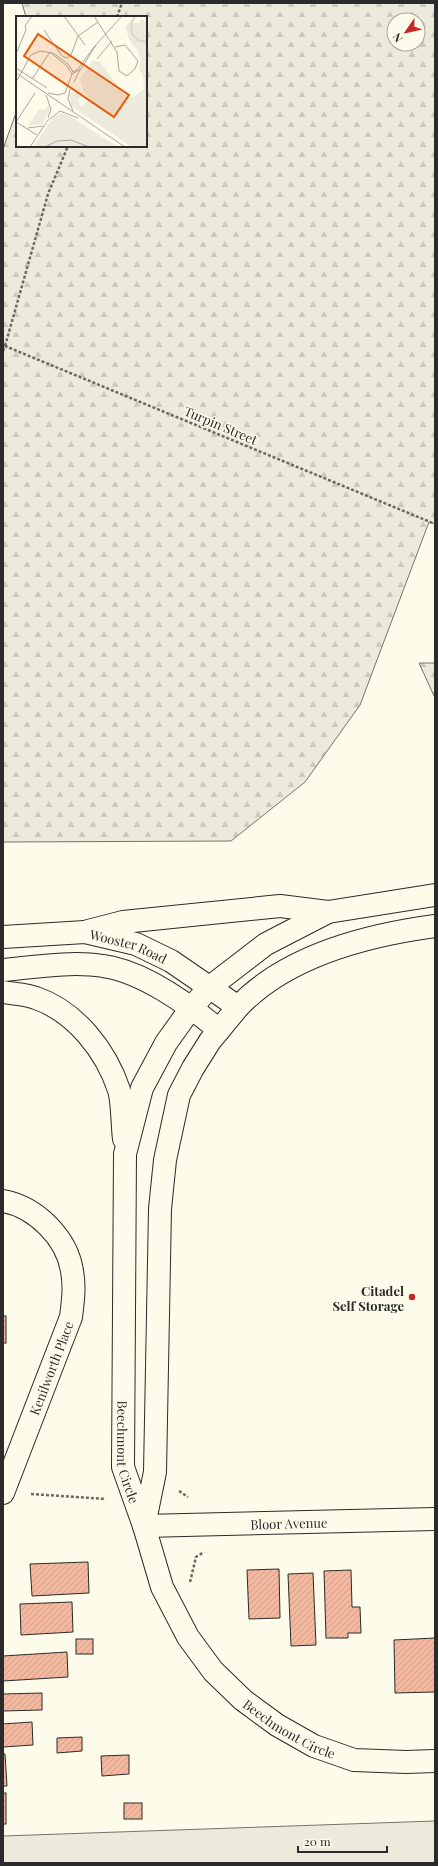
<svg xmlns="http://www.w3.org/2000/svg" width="438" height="1866" font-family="'Playfair Display',serif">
<defs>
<pattern id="forest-firs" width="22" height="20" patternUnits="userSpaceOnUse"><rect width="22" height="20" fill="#ecebdb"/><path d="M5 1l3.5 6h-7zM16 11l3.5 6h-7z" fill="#cbcabc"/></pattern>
<pattern id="building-hatch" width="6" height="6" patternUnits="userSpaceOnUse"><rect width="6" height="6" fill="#f2b8a0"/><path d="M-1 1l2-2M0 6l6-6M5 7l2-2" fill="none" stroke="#d09e8a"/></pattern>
</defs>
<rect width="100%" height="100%" fill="#fdfbea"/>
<g fill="url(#forest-firs)" stroke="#74746e" fill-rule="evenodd">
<path d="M22,3H435V524L429,522L360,705L305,782L231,841L3,842V149L17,110V146H146V17H26ZM394,20H418V44H394Z"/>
<polygon points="419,663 435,663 435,698"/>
</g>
<polygon fill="#eceadb" stroke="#74746e" points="435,1821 435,1863 3,1863 3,1836"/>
<g fill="url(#building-hatch)" stroke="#2b2b2b">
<rect x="3" y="1316" width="3" height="27"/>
<polygon points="88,1562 89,1593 32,1596 30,1564"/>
<polygon points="279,1569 280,1618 249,1619 247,1570"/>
<polygon points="351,1570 352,1607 360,1607 361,1633 348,1633 348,1638 326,1638 324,1571"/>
<polygon points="313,1573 316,1645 291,1646 288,1574"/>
<polygon points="72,1602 73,1632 21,1635 20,1604"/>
<polygon points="435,1638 435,1692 395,1693 394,1640"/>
<rect x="76" y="1639" width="17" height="15"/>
<polygon points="67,1652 68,1677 3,1681 3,1656"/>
<polygon points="42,1693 42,1710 3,1711 3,1694"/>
<polygon points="32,1722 33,1745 3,1747 3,1724"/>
<polygon points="82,1737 82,1751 57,1753 57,1738"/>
<polygon points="3,1754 5,1754 7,1786 3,1786"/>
<polygon points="129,1755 129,1774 102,1776 101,1756"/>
<rect x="3" y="1793" width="3" height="31"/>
<rect x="124" y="1803" width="18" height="16"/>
</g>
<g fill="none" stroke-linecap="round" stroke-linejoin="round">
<defs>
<g id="minor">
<path d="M3,1201C36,1207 67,1238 72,1271C75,1287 73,1301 71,1317L3,1493"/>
<path id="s1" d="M144,1526L435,1519"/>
</g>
<g id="tertiary">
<polyline points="88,931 123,922 280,906 328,912"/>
<path id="s2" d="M3,937L85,932L136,944L171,961L238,1007L210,1041L193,1068L179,1095L165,1160L160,1209L155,1472L144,1526"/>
<path d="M3,970C35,967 71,961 103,966C142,971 189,1005 219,1030"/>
<path id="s3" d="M210,987L191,1008L166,1043L142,1088L125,1154L123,1467L144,1526L162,1587L188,1637L213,1671L243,1700L277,1725L314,1746L354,1760L406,1762L435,1761"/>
<path d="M3,992C14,994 26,994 36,998C76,1012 106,1051 119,1090C123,1105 122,1124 124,1139"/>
</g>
<g id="trunk">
<polyline points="210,987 266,944 328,912 435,895"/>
<path d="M238,1007C286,956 368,935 435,926"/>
</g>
</defs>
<use href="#minor" stroke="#2b2b2b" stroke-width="24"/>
<use href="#tertiary" stroke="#2b2b2b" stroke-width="24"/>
<use href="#trunk" stroke="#2b2b2b" stroke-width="24"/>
<g stroke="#6a6964" stroke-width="2.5" stroke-dasharray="3 2" stroke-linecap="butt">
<polyline points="117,17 122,3"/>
<polyline points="5,346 48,194 68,146"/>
<polyline points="3,351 5,346 435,524"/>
<polyline points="179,1491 188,1497"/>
<polyline points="31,1494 106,1499"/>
<polyline points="190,1582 196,1557 204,1552"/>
</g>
<use href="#minor" stroke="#fdfbea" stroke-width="22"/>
<use href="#tertiary" stroke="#fdfbea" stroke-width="22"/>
<use href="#trunk" stroke="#fdfbea" stroke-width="22"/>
</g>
<circle fill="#c62828" stroke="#fdfbea" stroke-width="1.5" cx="412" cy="1297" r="4"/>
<g text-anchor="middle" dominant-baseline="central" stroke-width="3" stroke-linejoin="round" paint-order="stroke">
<g font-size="13" fill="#2b2b2b" stroke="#fdfbea">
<text transform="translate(221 425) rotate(23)">Turpin Street</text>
<text stroke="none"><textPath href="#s2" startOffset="128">Wooster Road</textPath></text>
<text transform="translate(51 1368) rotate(-69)">Kenilworth Place</text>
<text stroke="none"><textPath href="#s3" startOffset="489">Beechmont Circle</textPath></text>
<text stroke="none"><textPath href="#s1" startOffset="145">Bloor Avenue</textPath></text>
<text stroke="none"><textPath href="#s3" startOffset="825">Beechmont Circle</textPath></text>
</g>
<g font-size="13" font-weight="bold" fill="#2b2b2b" stroke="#fdfbea" text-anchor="end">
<text x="404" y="1290">Citadel<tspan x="404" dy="15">Self Storage</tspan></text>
</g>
</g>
<g transform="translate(16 16)">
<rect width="131" height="131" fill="#fdfbea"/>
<path d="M125,3L131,6V131H116L55,90L53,76L67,78L62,85L66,90L70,87L73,83L67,74L64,63L77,44L84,46L109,80L116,82L128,73L126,46L122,35L113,23L109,9L120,14ZM33,88L34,94L26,108L12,110L23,93L29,94Z" fill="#ecebdb"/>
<path d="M113,6L131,8V67L123,52L127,36L111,10ZM131,76V131H119L88,110L115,92L113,89ZM45,97L52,99L102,131H17L38,100Z" fill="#ecebdb"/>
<path fill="none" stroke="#d8d7c9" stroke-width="2" d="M119,0L115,8L116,18L122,24L131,26"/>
<path fill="none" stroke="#a9a89e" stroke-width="1" d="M48,0L69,29M78,0L101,36L103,55L111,60L119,53L122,45L109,29L99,31M28,14L46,40L51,42L55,39L62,20L82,6M35,37L51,50L56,58L65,53L80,29M0,38L10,14L9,10L16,0M81,43L96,25M0,52L31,72M57,56L62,53L78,31L106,0M0,57L109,131M16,63L34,36M0,66L15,39L24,35L37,37L52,48L58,57M58,66L64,54M54,73L52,83L57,95M32,77L42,79L49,77L56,58M30,79L35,93L32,102M0,106L19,77M0,106L21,119M30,106L44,95L62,102M12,112L27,110M55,124L73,131M14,131L30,107M29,131L41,125L56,124"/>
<path fill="#e8590c" fill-opacity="0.15" stroke="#e8590c" stroke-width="2" d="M22,18L113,79L98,101L8,40Z"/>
<rect width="131" height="131" fill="none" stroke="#2b2b2b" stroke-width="2"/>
</g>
<rect width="438" height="1866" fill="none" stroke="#2b2b2b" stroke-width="8"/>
<g transform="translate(406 32) rotate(236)"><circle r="19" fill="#fdfbea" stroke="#a9a89e"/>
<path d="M0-3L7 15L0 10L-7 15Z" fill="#c62828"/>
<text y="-6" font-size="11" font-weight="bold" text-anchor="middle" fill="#2b2b2b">N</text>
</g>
<path d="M298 1846v6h89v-6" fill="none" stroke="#2b2b2b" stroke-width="2"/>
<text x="304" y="1846" font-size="12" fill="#2b2b2b" stroke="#fdfbea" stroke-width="3" paint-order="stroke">20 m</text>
</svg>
